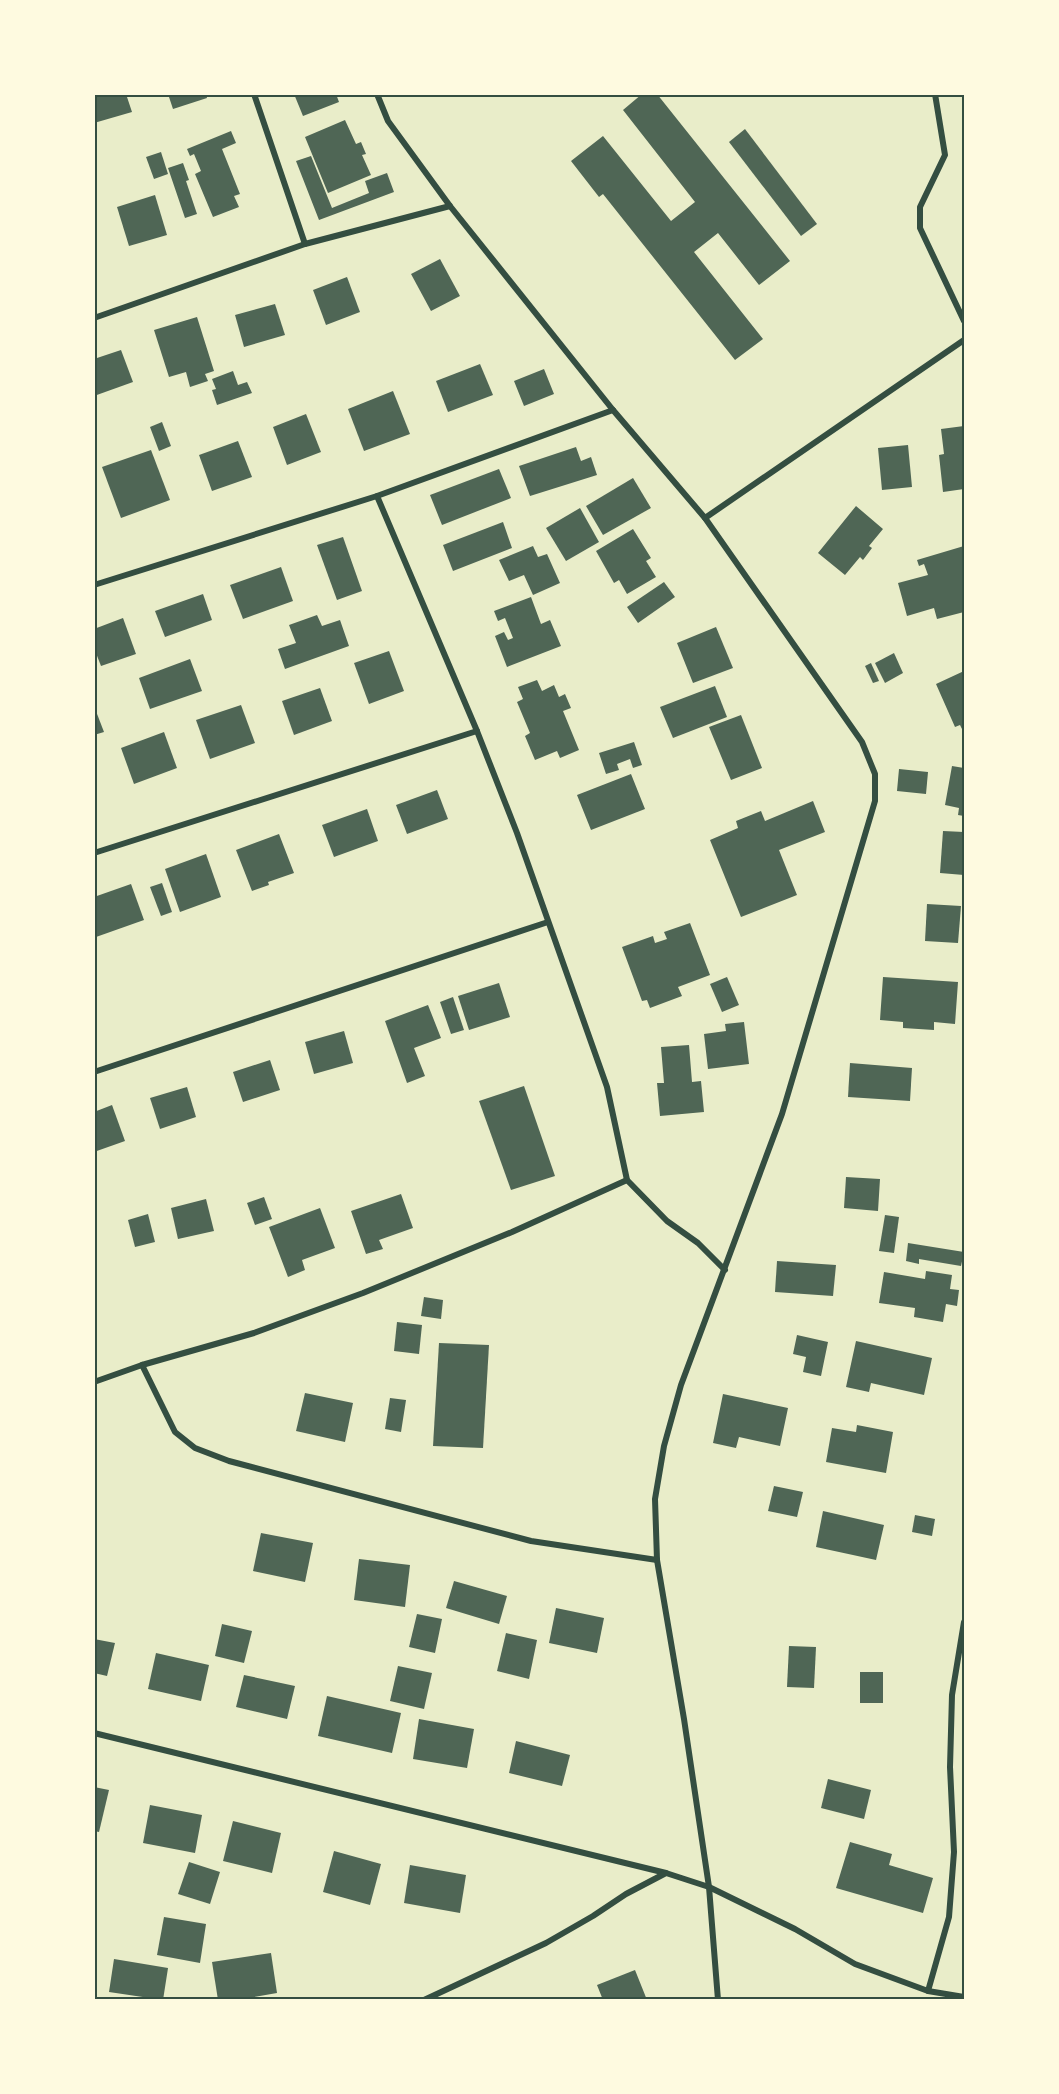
<svg xmlns="http://www.w3.org/2000/svg" width="1059" height="2094" font-family="'Archivo Narrow',sans-serif">
<rect width="100%" height="100%" fill="#e9edc9"/>
<g fill="#4f6655">
<polygon points="94,94 126,94 132,112 94,123"/>
<polygon points="168,94 206,94 207,98 173,109"/>
<polygon points="294,94 336,94 339,102 303,116"/>
<polygon points="642,94 657,94 790,261 759,285 718,233 694,252 763,339 735,360 603,194 599,197 571,161 603,136 671,221 695,202 623,110"/>
<polygon points="345,120 356,144 361,142 366,154 362,155 371,175 328,193 305,137"/>
<polygon points="745,129 817,224 801,236 729,142"/>
<polygon points="231,131 236,143 222,149 240,194 234,196 239,207 213,217 195,174 201,171 194,154 190,156 187,149"/>
<polygon points="161,152 168,174 154,179 146,157"/>
<polygon points="311,156 332,208 369,193 365,181 387,173 394,192 319,220 296,161"/>
<polygon points="183,163 189,180 186,181 197,214 185,218 168,168"/>
<polygon points="155,195 167,235 129,246 117,207"/>
<polygon points="440,259 460,296 431,311 411,274"/>
<polygon points="347,277 360,312 326,325 313,290"/>
<polygon points="275,304 285,335 244,347 235,315"/>
<polygon points="197,317 214,371 205,374 208,381 190,387 186,372 169,377 154,330"/>
<polygon points="121,350 133,382 94,396 94,359"/>
<polygon points="480,364 493,395 448,412 436,381"/>
<polygon points="544,369 554,394 524,406 514,381"/>
<polygon points="233,371 238,385 247,382 252,393 217,405 212,390 216,389 212,379"/>
<polygon points="393,391 410,434 364,451 348,409"/>
<polygon points="306,414 321,452 287,465 273,427"/>
<polygon points="162,422 171,446 159,451 150,427"/>
<polygon points="964,426 964,489 943,492 939,455 944,454 941,429"/>
<polygon points="238,441 252,477 212,491 199,455"/>
<polygon points="908,445 912,487 882,490 878,448"/>
<polygon points="576,447 581,461 591,457 597,475 530,496 519,466"/>
<polygon points="151,450 170,500 121,518 102,467"/>
<polygon points="499,469 511,498 442,525 430,495"/>
<polygon points="633,478 651,508 603,535 586,506"/>
<polygon points="856,506 883,529 869,546 872,548 863,560 860,557 845,575 818,553"/>
<polygon points="580,508 599,542 566,561 546,528"/>
<polygon points="503,522 512,548 453,571 443,545"/>
<polygon points="633,529 651,558 646,561 656,577 627,594 619,580 614,583 596,551"/>
<polygon points="343,537 362,591 337,600 317,545"/>
<polygon points="533,546 538,557 547,554 560,583 533,595 524,575 509,581 499,560"/>
<polygon points="964,546 964,612 937,619 934,608 907,616 898,583 928,575 924,564 919,566 917,560"/>
<polygon points="281,567 293,601 243,619 230,585"/>
<polygon points="664,582 675,597 638,623 627,607"/>
<polygon points="203,594 212,620 165,637 155,611"/>
<polygon points="531,597 541,624 550,620 561,646 507,667 495,636 504,632 508,640 513,638 505,618 498,621 494,611"/>
<polygon points="317,615 322,626 340,620 349,646 285,669 278,649 296,643 289,625"/>
<polygon points="123,618 136,654 101,666 94,648 94,629"/>
<polygon points="716,627 733,668 693,683 677,643"/>
<polygon points="389,651 404,691 369,704 354,663"/>
<polygon points="894,653 903,673 885,683 875,663"/>
<polygon points="190,659 202,691 150,709 139,678"/>
<polygon points="871,663 879,681 873,683 865,666"/>
<polygon points="964,671 964,730 963,731 960,725 955,727 936,684"/>
<polygon points="537,680 542,691 554,685 559,697 565,694 571,708 563,711 579,750 560,758 557,751 535,760 525,736 530,733 517,702 523,699 518,687"/>
<polygon points="715,686 727,717 673,738 660,707"/>
<polygon points="320,688 332,721 294,735 282,701"/>
<polygon points="241,705 255,743 210,759 196,720"/>
<polygon points="94,706 104,732 94,735"/>
<polygon points="741,715 762,768 731,780 709,727"/>
<polygon points="164,732 177,768 134,784 121,748"/>
<polygon points="634,742 642,765 633,768 630,759 617,764 619,770 606,774 599,753"/>
<polygon points="952,766 964,768 964,816 958,815 959,808 945,805"/>
<polygon points="899,769 928,772 926,794 897,791"/>
<polygon points="631,774 645,809 591,830 577,795"/>
<polygon points="437,790 448,819 407,834 396,805"/>
<polygon points="813,801 825,832 779,850 797,895 741,917 710,840 738,828 736,821 761,811 765,821"/>
<polygon points="367,809 378,841 334,857 322,825"/>
<polygon points="943,831 964,832 964,875 940,873"/>
<polygon points="279,834 294,873 268,882 269,885 252,891 236,850"/>
<polygon points="206,854 221,897 180,912 165,869"/>
<polygon points="162,883 172,912 161,916 150,887"/>
<polygon points="131,884 144,920 96,937 94,897"/>
<polygon points="927,904 961,906 958,943 925,941"/>
<polygon points="690,923 710,975 678,987 682,996 650,1008 647,1000 642,1001 622,947 653,936 655,943 667,939 664,932"/>
<polygon points="727,977 739,1005 722,1012 710,984"/>
<polygon points="883,977 958,982 955,1024 934,1022 934,1030 903,1028 903,1022 880,1020"/>
<polygon points="499,983 510,1017 469,1030 458,996"/>
<polygon points="453,997 464,1030 451,1034 440,1002"/>
<polygon points="428,1005 441,1038 414,1048 425,1076 407,1083 385,1021"/>
<polygon points="744,1022 749,1064 708,1069 704,1034 726,1031 725,1024"/>
<polygon points="344,1031 353,1063 314,1074 305,1042"/>
<polygon points="689,1045 692,1082 701,1081 704,1112 660,1116 657,1083 664,1083 661,1047"/>
<polygon points="270,1060 280,1090 243,1102 233,1072"/>
<polygon points="850,1063 912,1068 910,1101 848,1097"/>
<polygon points="524,1086 555,1176 511,1190 479,1101"/>
<polygon points="187,1087 196,1117 160,1129 150,1098"/>
<polygon points="112,1105 125,1141 94,1152 94,1112"/>
<polygon points="846,1177 880,1179 878,1211 844,1208"/>
<polygon points="401,1194 413,1228 379,1240 383,1249 366,1254 351,1211"/>
<polygon points="264,1197 272,1219 255,1225 247,1203"/>
<polygon points="206,1199 214,1231 178,1239 171,1208"/>
<polygon points="320,1208 335,1248 302,1260 305,1270 288,1277 269,1227"/>
<polygon points="148,1214 155,1242 135,1247 128,1220"/>
<polygon points="885,1215 899,1217 894,1253 879,1251"/>
<polygon points="908,1243 964,1252 961,1266 919,1259 919,1264 906,1261"/>
<polygon points="777,1261 836,1265 833,1296 775,1292"/>
<polygon points="926,1271 952,1275 950,1289 959,1290 957,1306 946,1304 943,1322 914,1317 915,1308 879,1303 884,1272 925,1279"/>
<polygon points="424,1297 443,1300 441,1319 421,1316"/>
<polygon points="397,1322 422,1325 419,1354 394,1351"/>
<polygon points="797,1335 828,1342 821,1376 803,1372 806,1357 793,1354"/>
<polygon points="856,1341 932,1358 924,1395 871,1383 869,1392 846,1387"/>
<polygon points="439,1343 489,1345 483,1448 433,1446"/>
<polygon points="305,1393 353,1403 345,1442 296,1431"/>
<polygon points="723,1394 788,1408 780,1446 739,1437 736,1448 713,1443"/>
<polygon points="390,1398 406,1400 401,1432 385,1429"/>
<polygon points="857,1425 893,1432 886,1473 826,1462 832,1428 856,1432"/>
<polygon points="774,1486 803,1492 797,1517 768,1511"/>
<polygon points="823,1511 884,1525 876,1560 816,1547"/>
<polygon points="915,1515 935,1519 932,1536 912,1532"/>
<polygon points="261,1533 313,1543 305,1582 253,1571"/>
<polygon points="359,1559 410,1565 405,1607 354,1600"/>
<polygon points="454,1581 507,1596 499,1624 446,1608"/>
<polygon points="556,1608 604,1618 597,1653 549,1643"/>
<polygon points="417,1614 442,1619 435,1653 409,1647"/>
<polygon points="222,1624 252,1631 244,1663 215,1656"/>
<polygon points="506,1633 537,1640 529,1679 497,1671"/>
<polygon points="94,1639 115,1643 107,1676 94,1673"/>
<polygon points="789,1646 816,1647 814,1688 787,1687"/>
<polygon points="156,1653 209,1665 201,1701 148,1689"/>
<polygon points="398,1666 432,1673 424,1709 390,1701"/>
<rect x="860" y="1672" width="23" height="31"/>
<polygon points="244,1675 295,1686 287,1719 236,1707"/>
<polygon points="327,1696 401,1713 392,1753 318,1736"/>
<polygon points="419,1719 474,1729 467,1768 413,1759"/>
<polygon points="516,1741 570,1755 562,1786 509,1773"/>
<polygon points="828,1779 871,1790 864,1819 821,1808"/>
<polygon points="94,1787 109,1790 99,1832 94,1831"/>
<polygon points="150,1805 202,1815 195,1853 143,1843"/>
<polygon points="233,1821 281,1833 272,1873 223,1861"/>
<polygon points="850,1842 892,1854 889,1865 933,1878 923,1913 836,1888"/>
<polygon points="334,1851 381,1864 370,1905 323,1892"/>
<polygon points="189,1862 220,1872 210,1904 178,1894"/>
<polygon points="410,1865 466,1875 460,1913 404,1903"/>
<polygon points="164,1917 206,1924 200,1963 157,1955"/>
<polygon points="271,1953 277,1993 237,2000 218,2000 212,1962"/>
<polygon points="114,1959 168,1968 163,2000 109,1992"/>
<polygon points="635,1970 647,2000 603,2000 597,1985"/>
</g>
<g fill="none" stroke-linecap="round" stroke-linejoin="round">
<g stroke="#344e41" stroke-width="6">
<polyline points="254,94 305,244"/>
<polyline points="377,94 388,121 450,206 613,410 705,518 862,742 875,774 875,801 782,1114 681,1385 664,1446 655,1499 657,1560 684,1719 709,1887 718,2000"/>
<polyline points="935,94 945,155 920,207 920,228 964,321"/>
<polyline points="94,318 305,244 450,206"/>
<polyline points="377,496 477,731 517,833 607,1087 627,1180 667,1221 698,1243 725,1270"/>
<polyline points="705,518 964,340"/>
<polyline points="94,585 377,496 613,410"/>
<polyline points="94,853 477,731"/>
<polyline points="94,1072 548,922"/>
<polyline points="142,1365 175,1432 195,1448 229,1461 531,1541 657,1560"/>
<polyline points="94,1382 142,1365 254,1333 363,1293 512,1232 627,1180"/>
<polyline points="94,1733 666,1873"/>
<polyline points="928,1991 949,1917 954,1852 950,1767 952,1695 964,1622"/>
<polyline points="424,2000 546,1943 593,1916 626,1894 666,1873 709,1887 795,1929 855,1964 928,1991 964,1997"/>
</g>
</g>
<rect width="1059" height="2094" fill="none" stroke="#fefae0" stroke-width="192"/>
<rect x="96" y="96" width="867" height="1902" fill="none" stroke="#344e41" stroke-width="2"/>
</svg>
